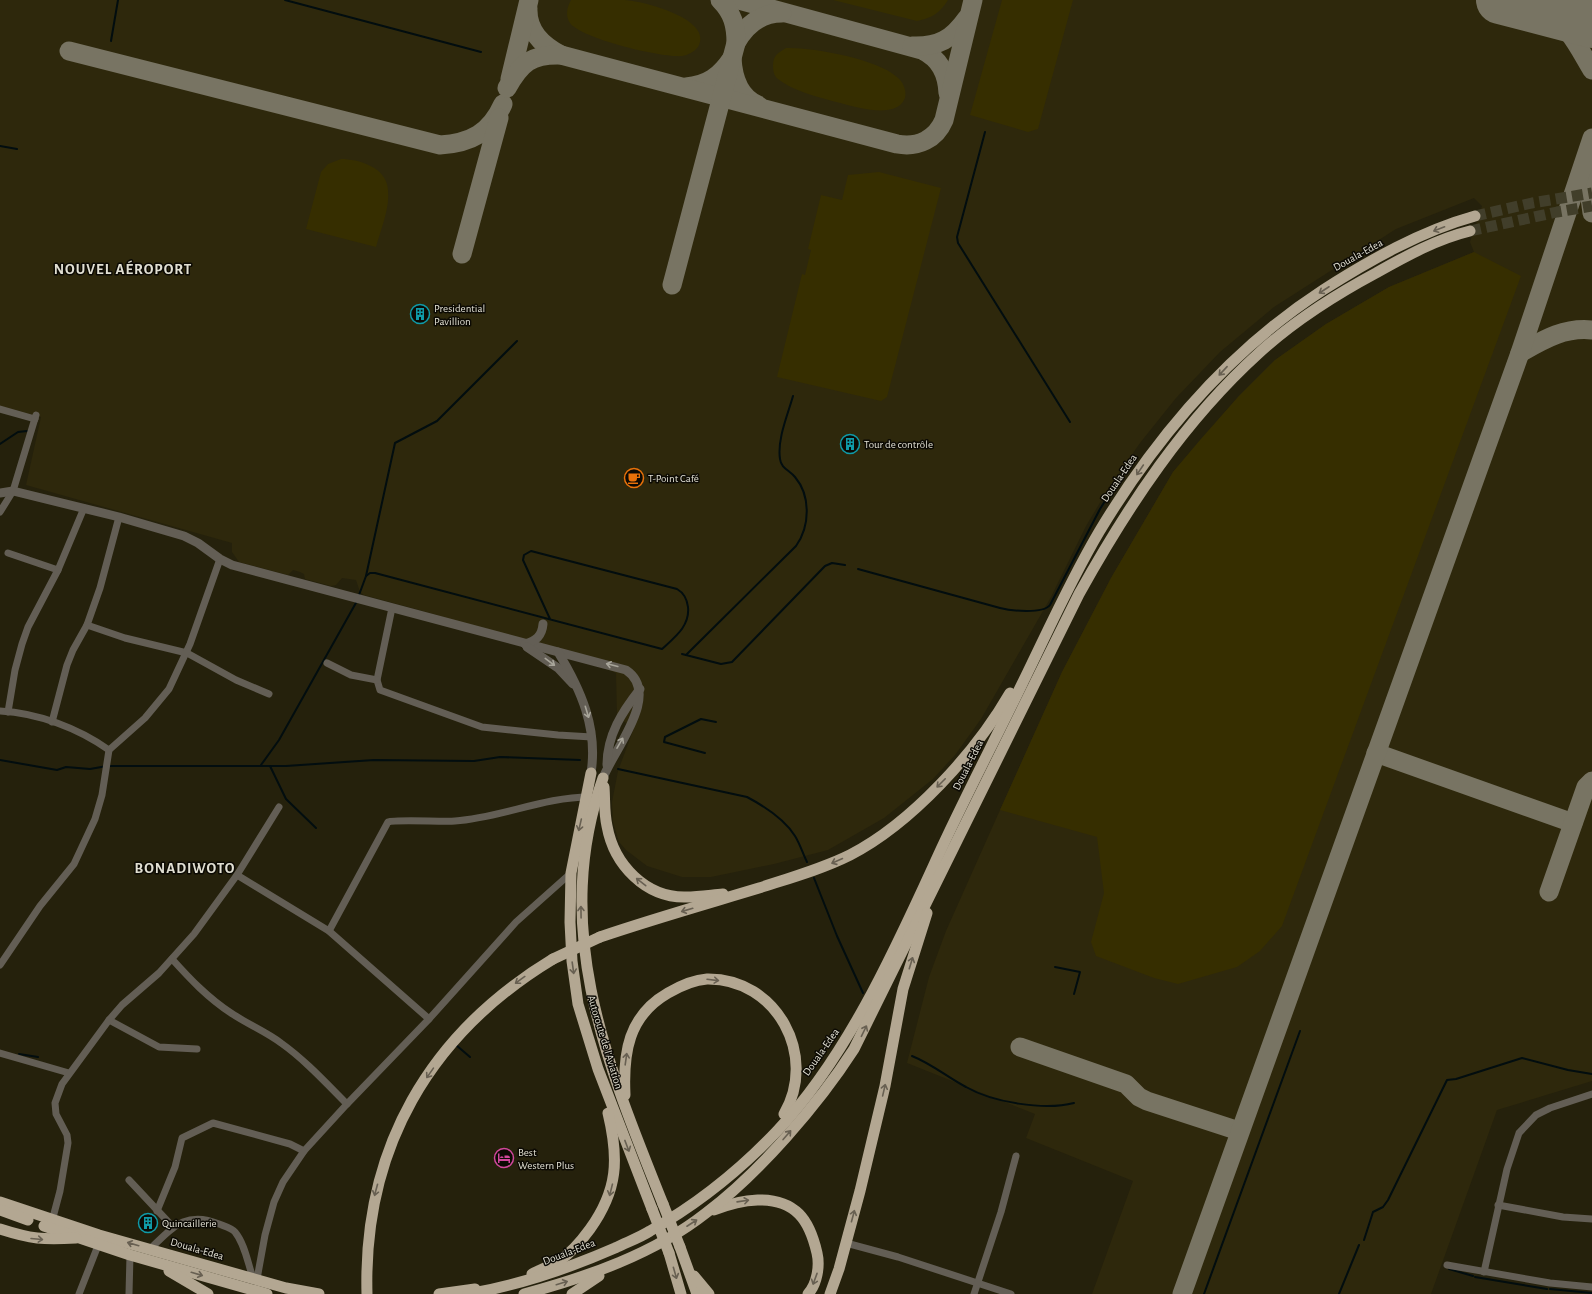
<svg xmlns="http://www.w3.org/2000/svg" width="1592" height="1294" font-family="'Alegreya Sans',sans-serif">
<rect width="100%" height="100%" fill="#25210c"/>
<polygon fill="#2e280c" points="0,0 1592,0 1592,1081 1497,1110 1431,1294 1092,1294 1133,1181 1026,1138 1035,1114 907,1063 929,977 946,931 1000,810 1062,672 1111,578 1173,472 1238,397 1275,360 1326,324 1389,287 1474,252 1470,242 1482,206 1474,198 1396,229 1274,307 1220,352 1176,398 1140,443 1110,486 1086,526 1051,597 981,719 955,755 933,779 884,818 828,850 774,864 711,877 682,877 647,866 626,850 619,842 613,822 612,802 618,771 634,728 617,717 616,673 591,662 430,613 364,595 360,592 356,580 342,578 336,585 331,586 305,579 304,574 300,572 293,570 288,575 239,562 232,552 232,543 26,485 41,417 0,406"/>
<g fill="#362e00">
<path d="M571,0C589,0 607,0 625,0C643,1 714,19 698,47C694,52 688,55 682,56C662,58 582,39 570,23C565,16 567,7 571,0Z"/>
<path d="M833,0H948C940,13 932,18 917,21Z"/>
<polygon points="1002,0 1073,0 1038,129 1028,132 970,115"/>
<path d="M786,48C812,47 878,59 897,77C903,82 907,90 905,98C897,119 859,108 844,104C825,99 794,92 778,79C774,76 773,71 773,66C773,55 778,53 786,48Z"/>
<path d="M341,159C358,159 387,167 388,190C390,208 381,229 376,247L306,229L321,172L328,164Z"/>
<polygon points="879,172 941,188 887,397 881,401 777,377 802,274 805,275 811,250 808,249 821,195 842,200 848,175"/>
<polygon points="1474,252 1521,276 1282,926 1260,951 1237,967 1178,984 1154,978 1096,956 1091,942 1104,893 1097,837 1000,810 1062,672 1111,578 1173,472 1200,440 1238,397 1275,360 1326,324 1389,287"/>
</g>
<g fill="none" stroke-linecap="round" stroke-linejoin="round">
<g stroke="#020d0f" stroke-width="2">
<polyline points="285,0 481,52"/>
<polyline points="111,41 118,0"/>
<polyline points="985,132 957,237 958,243 1070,422"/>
<polyline points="0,146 17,149"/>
<polyline points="0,444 18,432 27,431"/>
<path d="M858,569L1000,608C1011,611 1043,614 1050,605L1100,509L1126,468"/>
<path d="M366,576L370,573H375L662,649C675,637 690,626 688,607C687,599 684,593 677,589L531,551L524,555L523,560L550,619"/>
<polyline points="359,595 366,576 395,443 437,421 517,341"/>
<polyline points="682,654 721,664 732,662 825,566 832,563 845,565"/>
<path d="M686,655L796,546C810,526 811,496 795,477C789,470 781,468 780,459C777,439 788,414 793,396"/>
<polyline points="705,753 664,742 665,737 701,719 716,722"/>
<polyline points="0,760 57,770 66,767 90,769 107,766 286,766 374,760 474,761 500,757 580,760"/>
<polyline points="261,765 279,740 357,601"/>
<polyline points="270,766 286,799 316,828"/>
<path d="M618,769L747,797C764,806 785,820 795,836C800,844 803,854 807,862"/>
<polyline points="814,878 837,936 863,993"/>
<polyline points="1055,967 1080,972 1074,994"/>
<polyline points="456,1045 470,1057"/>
<polyline points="19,1054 38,1057"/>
<path d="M912,1056C932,1064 947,1077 966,1087C992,1102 1044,1111 1074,1103"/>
<polyline points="1364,1240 1373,1212 1383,1207 1388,1200 1447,1080 1456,1079 1522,1058 1568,1070 1592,1074"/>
<polyline points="1449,1269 1473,1276"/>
<polyline points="1475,1277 1547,1289"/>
<polyline points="1550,1289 1592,1293"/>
<polyline points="1204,1294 1300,1031"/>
<polyline points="1339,1294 1359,1245"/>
</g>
<g stroke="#787463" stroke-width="19">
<path d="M739,0L922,50C940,59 947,73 948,93"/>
<path d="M528,8C527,31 542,45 561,55"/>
<path d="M1542,11C1568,23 1578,47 1592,70"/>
<polyline points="1568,18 1583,18 1592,13"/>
<path d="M736,43C746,25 761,13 782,13"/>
<path d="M912,46C939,47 952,39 967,18"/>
<path d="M69,51L440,145C471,143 490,133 503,104"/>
<polyline points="510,79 529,0"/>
<path d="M686,87C708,85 720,76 732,58C733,77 739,97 758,105"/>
<path d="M507,88C521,63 531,54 561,55L897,144C918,148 936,139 944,120L973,0"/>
<polyline points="1586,167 1592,213"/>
<polyline points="462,254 499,118"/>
<path d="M672,285L736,43C736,26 733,13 720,0"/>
<path d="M1520,353C1543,340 1564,327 1592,330"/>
<polyline points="1376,753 1573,823"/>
<polyline points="1549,892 1586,787 1592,781"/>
<polyline points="1020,1047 1126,1084 1139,1097 1147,1101 1239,1131"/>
<polyline points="1182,1294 1520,353 1592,138"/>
</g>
<polyline stroke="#787463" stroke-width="48" points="1500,0 1592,24"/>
<g stroke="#413e2a" stroke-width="11" stroke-dasharray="11 5.5" stroke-linecap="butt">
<polyline points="1475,216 1532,203 1592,193"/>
<polyline points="1470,231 1557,212 1592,206"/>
</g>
<g stroke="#635e55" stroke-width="7">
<polyline points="0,409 35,419"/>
<polyline points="0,512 13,491 36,415"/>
<polyline points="8,553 58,570"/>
<polyline points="392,608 377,680 380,690 482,727 558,735 592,737"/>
<polyline points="87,625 125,638 187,653 236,680 269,694"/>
<polyline points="327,663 351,675 377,680"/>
<path d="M0,711C38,713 78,728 109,750"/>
<polyline points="8,712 15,670 22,644 28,627 58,570 84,508"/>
<polyline points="52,722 67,665 73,650 87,625 100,588 119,517"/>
<polyline points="237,875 329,931 429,1019"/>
<path d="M329,931L388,822C395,819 442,822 455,821C500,818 544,797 589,797"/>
<path d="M172,959C190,979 208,998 231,1013C247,1024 265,1031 281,1043C305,1060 326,1083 347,1104"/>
<polyline points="0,965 40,906 74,864 95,819 102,795 109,750 145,718 169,689 190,644 220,559"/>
<polyline points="109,1020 159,1047 197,1049"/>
<polyline points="0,1053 69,1073"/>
<polyline points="129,1180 173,1227"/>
<polyline points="1498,1205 1563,1217 1592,1219"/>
<polyline points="157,1211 175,1167 182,1138 213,1123 290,1144 304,1151"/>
<polyline points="52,1221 60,1191 68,1143 67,1135 56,1114 55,1103 62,1084 109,1020 122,1005 159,973 194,934 237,875 279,807"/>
<polyline points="846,1243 898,1257 1011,1294"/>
<path d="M150,1249C172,1228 186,1210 219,1224C224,1226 232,1228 235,1232C245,1244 248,1264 253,1278"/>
<polyline points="1447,1265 1550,1283 1592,1287"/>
<polyline points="1484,1272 1507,1169 1519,1133 1536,1115 1550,1108 1592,1094"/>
<polyline points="257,1279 265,1235 274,1202 283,1182 304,1151 347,1104 429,1019 516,922 571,873"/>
<polyline points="79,1294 99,1243"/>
<polyline points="129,1294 130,1255"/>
<polyline points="974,1294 1001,1212 1016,1156"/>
</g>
<g stroke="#635e55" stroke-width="9">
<path d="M0,493L13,491L119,517L184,536L198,543L220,559L232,565L626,670C662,694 614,749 603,778"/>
<path d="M525,644C536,641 542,636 543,624"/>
<polyline points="527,647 558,668 573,684"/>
<path d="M558,652C581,690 598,728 591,773"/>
<path d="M607,765C607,735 622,712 640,689"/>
</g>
<g stroke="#b3a792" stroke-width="11">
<polyline points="591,773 571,873 570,922 572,961 578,1004 598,1069 652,1209"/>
<path d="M603,778C550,929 607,1064 663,1204"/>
<path d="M604,787C605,800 604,813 607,826C614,865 646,898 686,897C699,897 711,895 723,894"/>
<path d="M600,937C653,919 706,904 759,888C790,878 822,869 850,855C912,823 976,752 1010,693"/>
<path d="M625,1095C623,1053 628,1016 668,993C680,986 693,980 707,979C777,978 818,1056 784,1114"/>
<polyline points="0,1202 99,1235 286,1288 319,1294"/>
<polyline points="0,1210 28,1220"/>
<path d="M714,1210C739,1200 777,1192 799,1214C809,1224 814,1240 817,1253C820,1266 817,1284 808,1294"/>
<polyline points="44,1226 130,1255 267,1294"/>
<path d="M0,1229C31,1239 43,1240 76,1238"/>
<polyline points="680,1247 697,1294"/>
<polyline points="669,1253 681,1294"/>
<polyline points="169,1271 208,1294"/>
<path d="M532,1274C541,1269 552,1266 560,1260C571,1253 582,1240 590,1229C618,1190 619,1159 608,1113"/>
<polyline points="694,1276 709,1294"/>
<path d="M367,1294C363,1149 429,1034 553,959"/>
<polyline points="439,1294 475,1289"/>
<path d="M468,1294C520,1285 567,1269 615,1248C627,1242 639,1238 650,1231C696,1205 741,1169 777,1131C847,1057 895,950 937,858C964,799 994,742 1022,684C1047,633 1070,581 1099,532C1156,437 1229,351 1323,290C1370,260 1421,231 1475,216"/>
<path d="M524,1294C587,1277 654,1254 706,1213C759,1173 818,1105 854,1049L1079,594C1128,506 1184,421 1259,353C1294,321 1335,295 1376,273C1406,256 1437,239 1470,231"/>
<polyline points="572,1294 599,1276"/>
<polyline points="830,1294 839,1269 860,1191 885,1086 903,989 927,913"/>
</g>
<g stroke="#b3a792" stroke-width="11">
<polyline points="553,959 600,937"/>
<polyline points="663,1204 680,1247"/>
<polyline points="652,1209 669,1253"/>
</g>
</g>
<defs><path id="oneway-shaft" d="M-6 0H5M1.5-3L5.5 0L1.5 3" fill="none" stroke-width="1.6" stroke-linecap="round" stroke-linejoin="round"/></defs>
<g stroke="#686052">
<use href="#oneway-shaft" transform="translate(1439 229) rotate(159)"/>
<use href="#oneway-shaft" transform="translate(1324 290) rotate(147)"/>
<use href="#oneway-shaft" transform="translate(1223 371) rotate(133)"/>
<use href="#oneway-shaft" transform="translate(1140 470) rotate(124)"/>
<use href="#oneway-shaft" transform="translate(941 783) rotate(135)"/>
<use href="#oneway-shaft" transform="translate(580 825) rotate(103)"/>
<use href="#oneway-shaft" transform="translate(837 861) rotate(156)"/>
<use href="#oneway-shaft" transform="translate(641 882) rotate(-142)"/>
<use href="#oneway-shaft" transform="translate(687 910) rotate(164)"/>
<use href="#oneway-shaft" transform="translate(581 912) rotate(-91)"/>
<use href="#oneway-shaft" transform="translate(911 963) rotate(-73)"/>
<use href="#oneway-shaft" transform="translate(573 968) rotate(82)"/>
<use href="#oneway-shaft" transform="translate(520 980) rotate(144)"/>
<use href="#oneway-shaft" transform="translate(713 980) rotate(7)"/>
<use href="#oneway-shaft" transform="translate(864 1031) rotate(-64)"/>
<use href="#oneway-shaft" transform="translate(626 1059) rotate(-82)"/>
<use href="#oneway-shaft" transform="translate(430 1073) rotate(125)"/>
<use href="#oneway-shaft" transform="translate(884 1090) rotate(-77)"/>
<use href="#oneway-shaft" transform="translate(787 1135) rotate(-49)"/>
<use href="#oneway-shaft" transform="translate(627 1146) rotate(69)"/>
<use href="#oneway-shaft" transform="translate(376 1190) rotate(105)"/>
<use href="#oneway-shaft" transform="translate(611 1190) rotate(104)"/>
<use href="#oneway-shaft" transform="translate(743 1201) rotate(-8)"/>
<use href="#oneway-shaft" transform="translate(853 1216) rotate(-75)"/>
<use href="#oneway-shaft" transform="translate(692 1223) rotate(-33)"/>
<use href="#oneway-shaft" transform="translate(37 1239) rotate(5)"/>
<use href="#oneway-shaft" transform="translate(133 1244) rotate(-164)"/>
<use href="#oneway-shaft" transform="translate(675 1273) rotate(74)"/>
<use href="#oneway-shaft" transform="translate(197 1274) rotate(16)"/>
<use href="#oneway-shaft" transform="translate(815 1279) rotate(110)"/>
<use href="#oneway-shaft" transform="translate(562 1283) rotate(-17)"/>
</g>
<g stroke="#a8a59a">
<use href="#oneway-shaft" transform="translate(550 662) rotate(37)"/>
<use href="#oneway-shaft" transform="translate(612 665) rotate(-166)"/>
<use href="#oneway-shaft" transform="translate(587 712) rotate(73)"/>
<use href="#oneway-shaft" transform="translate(620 743) rotate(-60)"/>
</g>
<defs>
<symbol id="building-ring" viewBox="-11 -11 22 22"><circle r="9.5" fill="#0c0a04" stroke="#0f9aa8" stroke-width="1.5"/><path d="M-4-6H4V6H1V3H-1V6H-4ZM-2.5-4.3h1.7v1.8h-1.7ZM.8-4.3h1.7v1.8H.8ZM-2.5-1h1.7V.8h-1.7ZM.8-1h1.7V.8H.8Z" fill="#0f9aa8"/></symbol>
<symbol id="cafe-ring" viewBox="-11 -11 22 22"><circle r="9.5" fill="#0c0a04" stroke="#e8710a" stroke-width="1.5"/><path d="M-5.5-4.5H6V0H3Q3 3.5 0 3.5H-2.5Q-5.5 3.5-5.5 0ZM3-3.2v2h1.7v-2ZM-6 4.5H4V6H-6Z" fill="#e8710a"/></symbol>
<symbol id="hotel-ring" viewBox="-11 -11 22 22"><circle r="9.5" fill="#0c0a04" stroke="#d1479c" stroke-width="1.5"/><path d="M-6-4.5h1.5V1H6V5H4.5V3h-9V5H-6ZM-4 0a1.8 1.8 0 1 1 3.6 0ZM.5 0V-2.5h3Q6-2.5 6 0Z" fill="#d1479c"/></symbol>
</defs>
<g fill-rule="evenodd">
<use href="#building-ring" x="409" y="303" width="22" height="22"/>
<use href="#building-ring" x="839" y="433" width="22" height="22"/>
<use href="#cafe-ring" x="623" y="467" width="22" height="22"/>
<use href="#hotel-ring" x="493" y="1147" width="22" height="22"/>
<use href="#building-ring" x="137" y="1212" width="22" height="22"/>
</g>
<g text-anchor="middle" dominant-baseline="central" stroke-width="3" stroke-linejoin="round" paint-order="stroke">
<g font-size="11" fill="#e1dfd2" stroke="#0c0a04">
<text transform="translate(1358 255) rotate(-29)">Douala-Edea</text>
<text transform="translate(1119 478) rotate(-56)">Douala-Edea</text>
<text transform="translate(968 765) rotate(-63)">Douala-Edea</text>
<text transform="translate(605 1042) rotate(73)">Autoroute de l'Aviation</text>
<text transform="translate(821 1052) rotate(-55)">Douala-Edea</text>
<text transform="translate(197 1249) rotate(16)">Douala-Edea</text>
<text transform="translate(569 1252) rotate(-21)">Douala-Edea</text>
</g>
<g font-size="11" fill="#e1dfd2" stroke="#0c0a04" text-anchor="start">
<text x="434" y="308">Presidential<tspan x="434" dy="13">Pavillion</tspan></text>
<text x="864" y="444">Tour de contrôle</text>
<text x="648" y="478">T-Point Café</text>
<text x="518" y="1152">Best<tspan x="518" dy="13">Western Plus</tspan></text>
<text x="162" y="1223">Quincaillerie</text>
</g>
<g font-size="15" font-weight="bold" letter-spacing="1" fill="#e1dfd2" stroke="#0c0a04">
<text x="123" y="269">NOUVEL AÉROPORT</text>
<text x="185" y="868">BONADIWOTO</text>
</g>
</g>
</svg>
